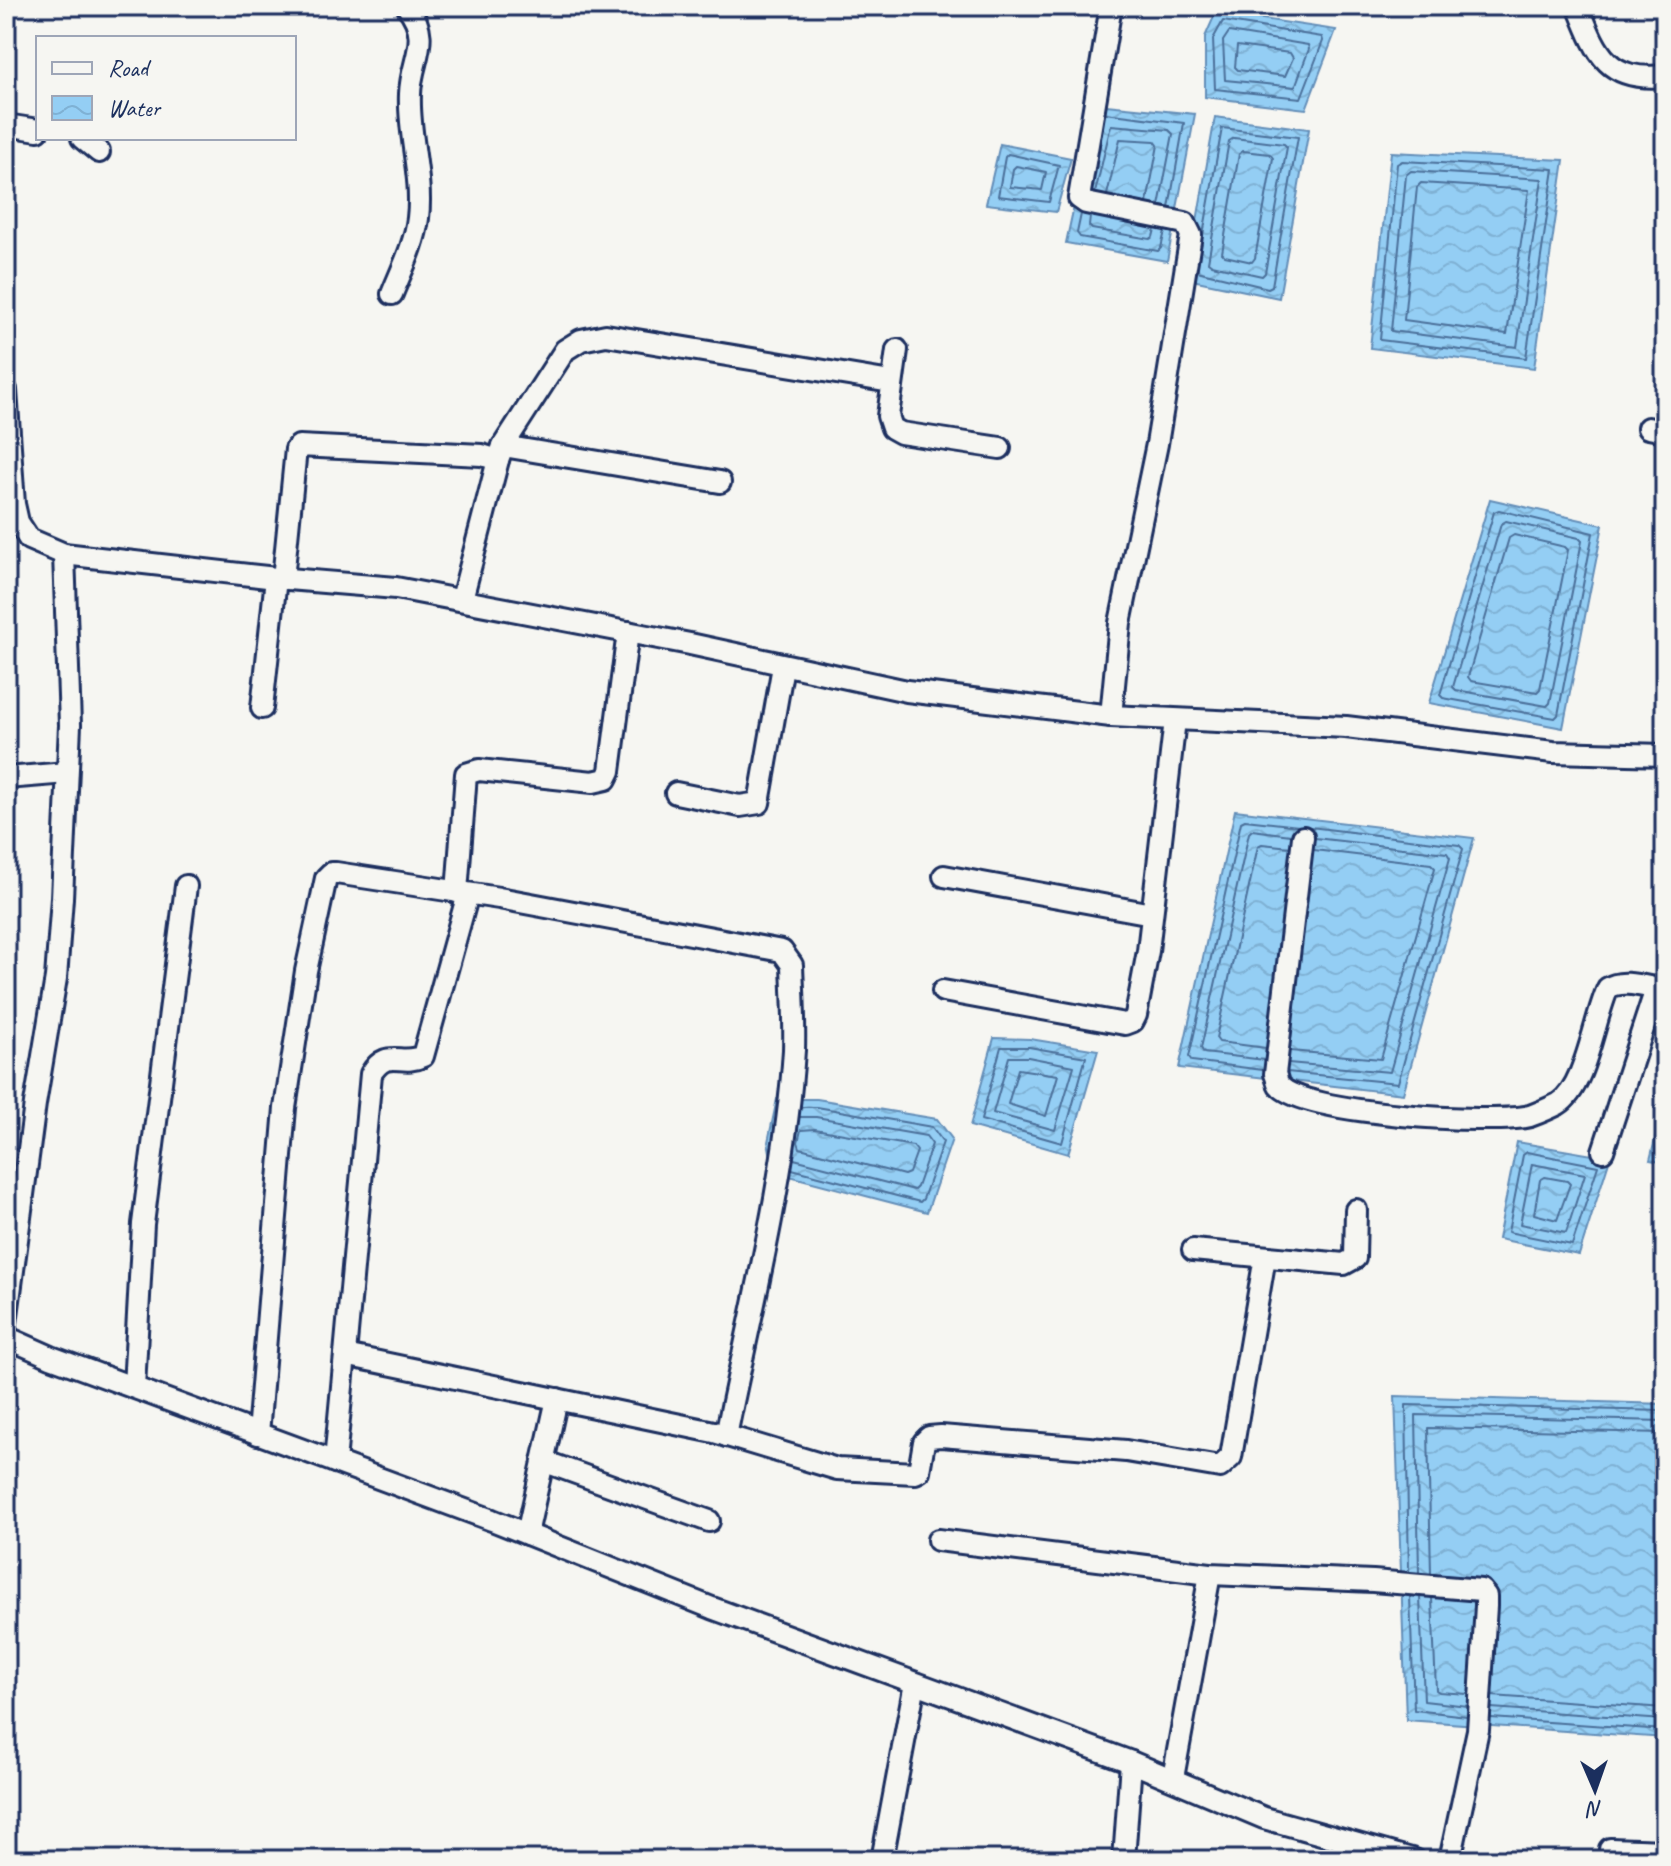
<svg xmlns="http://www.w3.org/2000/svg" width="1671" height="1866" font-family="Caveat,sans-serif">
<defs>
<pattern id="water-waves" width="16" height="10" patternUnits="userSpaceOnUse" patternTransform="scale(2)"><rect width="16" height="10" fill="#94cef4"/><path d="M0 5q4-4 8 0t8 0" fill="none" stroke="#7fb1d4"/></pattern>
</defs>
<rect width="100%" height="100%" fill="#f6f6f2"/>
<filter id="ink" filterUnits="userSpaceOnUse"><feTurbulence type="fractalNoise" baseFrequency=".0125" numOctaves="2"/><feDisplacementMap in="SourceGraphic" scale="16" xChannelSelector="R" yChannelSelector="G"/><feConvolveMatrix kernelMatrix="1 2 1 2 8 2 1 2 1" color-interpolation-filters="sRGB"/></filter>
<g filter="url(#ink)">
<g fill="url(#water-waves)" stroke="#648eb8" stroke-width="2">
<polygon points="1270,6 1341,6 1339,13"/>
<polygon points="1216,12 1336,30 1306,109 1205,97 1205,37"/>
<polygon points="1096,104 1195,114 1167,261 1066,243"/>
<polygon points="1215,117 1309,129 1279,298 1187,279"/>
<polygon points="1000,144 1071,158 1056,212 986,204"/>
<polygon points="1391,152 1564,160 1534,368 1370,348"/>
<polygon points="1490,499 1603,525 1563,728 1429,703"/>
<polygon points="1235,810 1474,838 1403,1094 1179,1068"/>
<polygon points="994,1038 1030,1039 1098,1050 1068,1154 970,1126"/>
<polygon points="777,1099 817,1099 937,1119 952,1139 927,1212 774,1172 768,1142"/>
<polygon points="1665,1099 1665,1163 1650,1160"/>
<polygon points="1517,1142 1610,1158 1579,1255 1498,1239"/>
<polygon points="1395,1396 1665,1404 1665,1738 1406,1720"/>
</g>
<g fill="none" stroke-linecap="round" stroke-linejoin="round">
<g stroke="#4b6f9a" stroke-width="2">
<polygon points="1223,21 1322,37 1323,41 1301,98 1215,89 1213,39"/>
<polygon points="1229,32 1308,45 1309,49 1295,87 1225,80 1223,41"/>
<polygon points="1237,46 1290,53 1293,58 1285,76 1238,70 1235,67"/>
<polyline points="1105,113 1184,123 1169,208"/>
<polygon points="1234,138 1284,144 1287,147 1265,273 1262,276 1212,265 1208,262 1229,141"/>
<polygon points="1243,151 1270,154 1273,158 1255,258 1252,262 1225,256 1222,253 1239,154"/>
<polygon points="1008,154 1059,165 1049,202 998,196 1005,157"/>
<polygon points="1402,161 1554,169 1526,358 1380,340 1397,164"/>
<polygon points="1016,166 1046,172 1042,190 1010,187 1013,169"/>
<polygon points="1411,171 1542,179 1517,347 1391,331 1406,175"/>
<polygon points="1421,183 1529,190 1507,334 1404,320 1417,187"/>
<polyline points="1095,193 1111,125 1169,130 1173,134 1159,206"/>
<polyline points="1107,195 1120,139 1155,141 1158,145 1147,203"/>
<polyline points="1081,214 1077,233 1080,237 1158,251 1161,248 1165,231"/>
<polyline points="1090,216 1089,226 1092,229 1150,239 1153,237 1155,229"/>
<polyline points="1197,271 1268,288 1272,286 1298,137 1222,128 1203,235"/>
<polygon points="1499,510 1593,533 1558,715 1555,718 1443,698 1440,695 1494,512"/>
<polygon points="1506,521 1579,538 1582,541 1550,703 1547,706 1456,690 1453,687 1501,524"/>
<polygon points="1514,535 1565,547 1568,550 1540,689 1537,692 1471,681 1468,677 1509,538"/>
<polygon points="1001,1047 1029,1047 1086,1057 1062,1143 981,1120"/>
<polyline points="1266,1048 1219,1042 1216,1038 1258,846 1262,844 1290,847"/>
<polyline points="1290,1051 1381,1059 1435,868 1431,864 1314,850"/>
<polygon points="1009,1057 1028,1057 1074,1066 1055,1130 993,1113"/>
<polyline points="1265,1060 1204,1053 1201,1048 1249,833 1252,830 1291,835"/>
<polyline points="1288,1063 1390,1072 1450,858 1447,853 1315,838"/>
<polygon points="1018,1069 1058,1075 1046,1116 1008,1104"/>
<polyline points="1263,1070 1192,1061 1189,1057 1241,822 1245,820 1299,826"/>
<polyline points="1287,1072 1398,1083 1463,849 1459,845 1310,827"/>
<polygon points="815,1129 913,1146 917,1151 909,1173 904,1175 800,1148 798,1142 801,1130"/>
<polygon points="1527,1152 1598,1166 1572,1245 1508,1232 1523,1155"/>
<polyline points="794,1159 914,1190 917,1187 932,1144 926,1136 816,1117 799,1117"/>
<polygon points="1532,1164 1585,1174 1566,1233 1520,1224"/>
<polyline points="792,1169 920,1202 923,1199 943,1142 932,1127 817,1107 801,1107"/>
<polygon points="1545,1177 1567,1181 1570,1184 1557,1220 1534,1214 1540,1180"/>
<polyline points="1409,1572 1406,1405 1665,1411"/>
<polyline points="1419,1573 1416,1415 1665,1421"/>
<polyline points="1431,1574 1428,1428 1665,1433"/>
<polyline points="1410,1596 1414,1710 1467,1716"/>
<polyline points="1420,1597 1424,1701 1468,1706"/>
<polyline points="1432,1598 1436,1690 1439,1692 1468,1694"/>
<polyline points="1492,1696 1665,1708"/>
<polyline points="1491,1708 1665,1720"/>
<polyline points="1491,1718 1665,1730"/>
</g>
<defs>
<g id="minor">
<polyline points="1111,6 1079,198 1086,203 1185,223 1191,235 1157,444 1120,623 1111,716"/>
<path d="M1578,6C1597,54 1607,82 1665,76"/>
<polyline points="6,125 38,130"/>
<polyline points="82,138 99,152"/>
<path d="M392,294C402,269 415,244 418,218C423,177 408,135 410,94C411,58 433,40 407,6"/>
<polyline points="897,350 888,416 892,428 901,433 1000,448"/>
<polyline points="6,390 14,504 18,522 29,539 64,554 276,578 396,588 690,644 907,691 1111,716 1346,727 1553,752 1665,755"/>
<polyline points="1648,428 1665,431"/>
<polyline points="503,446 720,482"/>
<polyline points="498,460 503,446 565,350 581,340 606,335 891,382"/>
<polyline points="283,579 296,449 299,446 482,455 498,460 462,599"/>
<polyline points="262,708 276,578"/>
<polyline points="6,778 67,773"/>
<polyline points="676,793 740,806 759,803 783,666"/>
<path d="M1303,837L1275,1074C1277,1078 1277,1082 1279,1085C1301,1114 1493,1125 1530,1116C1538,1113 1550,1108 1558,1104C1586,1087 1594,1018 1608,988C1623,978 1648,988 1665,990"/>
<polyline points="944,876 1152,914"/>
<polyline points="457,892 466,774 479,770 593,782 606,779 610,771 628,632"/>
<polyline points="943,991 1125,1024 1133,1021 1136,1015 1148,951 1175,720"/>
<polyline points="1603,1151 1656,989"/>
<polyline points="1193,1250 1344,1264 1355,1258 1356,1210"/>
<polyline points="6,1323 35,1104 56,978 62,898 70,725 64,554"/>
<polyline points="6,1337 51,1357 492,1520 712,1608 1131,1762 1264,1818 1415,1860"/>
<polyline points="345,1355 714,1432 837,1469 915,1473 919,1471 924,1442 929,1437 941,1436 1126,1451 1220,1467 1231,1457 1265,1257"/>
<polyline points="134,1387 143,1224 186,886"/>
<path d="M258,1434L285,1108L306,971L326,878L331,873H336L499,898L782,951L792,965C793,993 795,1022 794,1050C786,1177 751,1311 726,1436"/>
<polyline points="543,1461 709,1521"/>
<path d="M335,1462L371,1074C387,1047 401,1067 423,1056L468,894"/>
<polyline points="527,1534 557,1399"/>
<polyline points="938,1540 1210,1574 1373,1581 1481,1590 1486,1596 1486,1606 1478,1730 1450,1860"/>
<polyline points="1173,1778 1210,1574"/>
<polyline points="1610,1849 1665,1851"/>
<polyline points="882,1860 915,1683"/>
<polyline points="1124,1860 1131,1762"/>
</g>
</defs>
<use href="#minor" stroke="#1b2f5e" stroke-width="26"/>
<use href="#minor" stroke="#f6f6f2" stroke-width="20"/>
</g>
</g>
<rect width="1671" height="1866" fill="none" stroke="#f6f6f2" stroke-width="32"/>
<rect x="16" y="16" width="1639" height="1834" fill="none" stroke="#1b2f5e" stroke-width="3" filter="url(#ink)"/>
<rect x="36" y="36" width="260" height="104" fill="#f6f6f2" stroke="#9ea6b7" stroke-width="2"/>
<rect x="52" y="62" width="40" height="12" fill="#f6f6f2" stroke="#9ea6b7" stroke-width="2"/>
<text x="108" y="76" font-size="24" fill="#1b2f5e">Road</text>
<rect x="52" y="96" width="40" height="24" fill="url(#water-waves)" stroke="#9ea6b7" stroke-width="2"/>
<text x="108" y="116" font-size="24" fill="#1b2f5e">Water</text>
<g transform="translate(1595 1790) rotate(178)" stroke="#f6f6f2" stroke-width="6" paint-order="stroke">
<path d="M0-6L14 30L0 20L-14 30Z" fill="#1b2f5e"/>
<text y="-12" font-size="22" font-weight="bold" text-anchor="middle" fill="#1b2f5e">N</text>
</g>
</svg>
